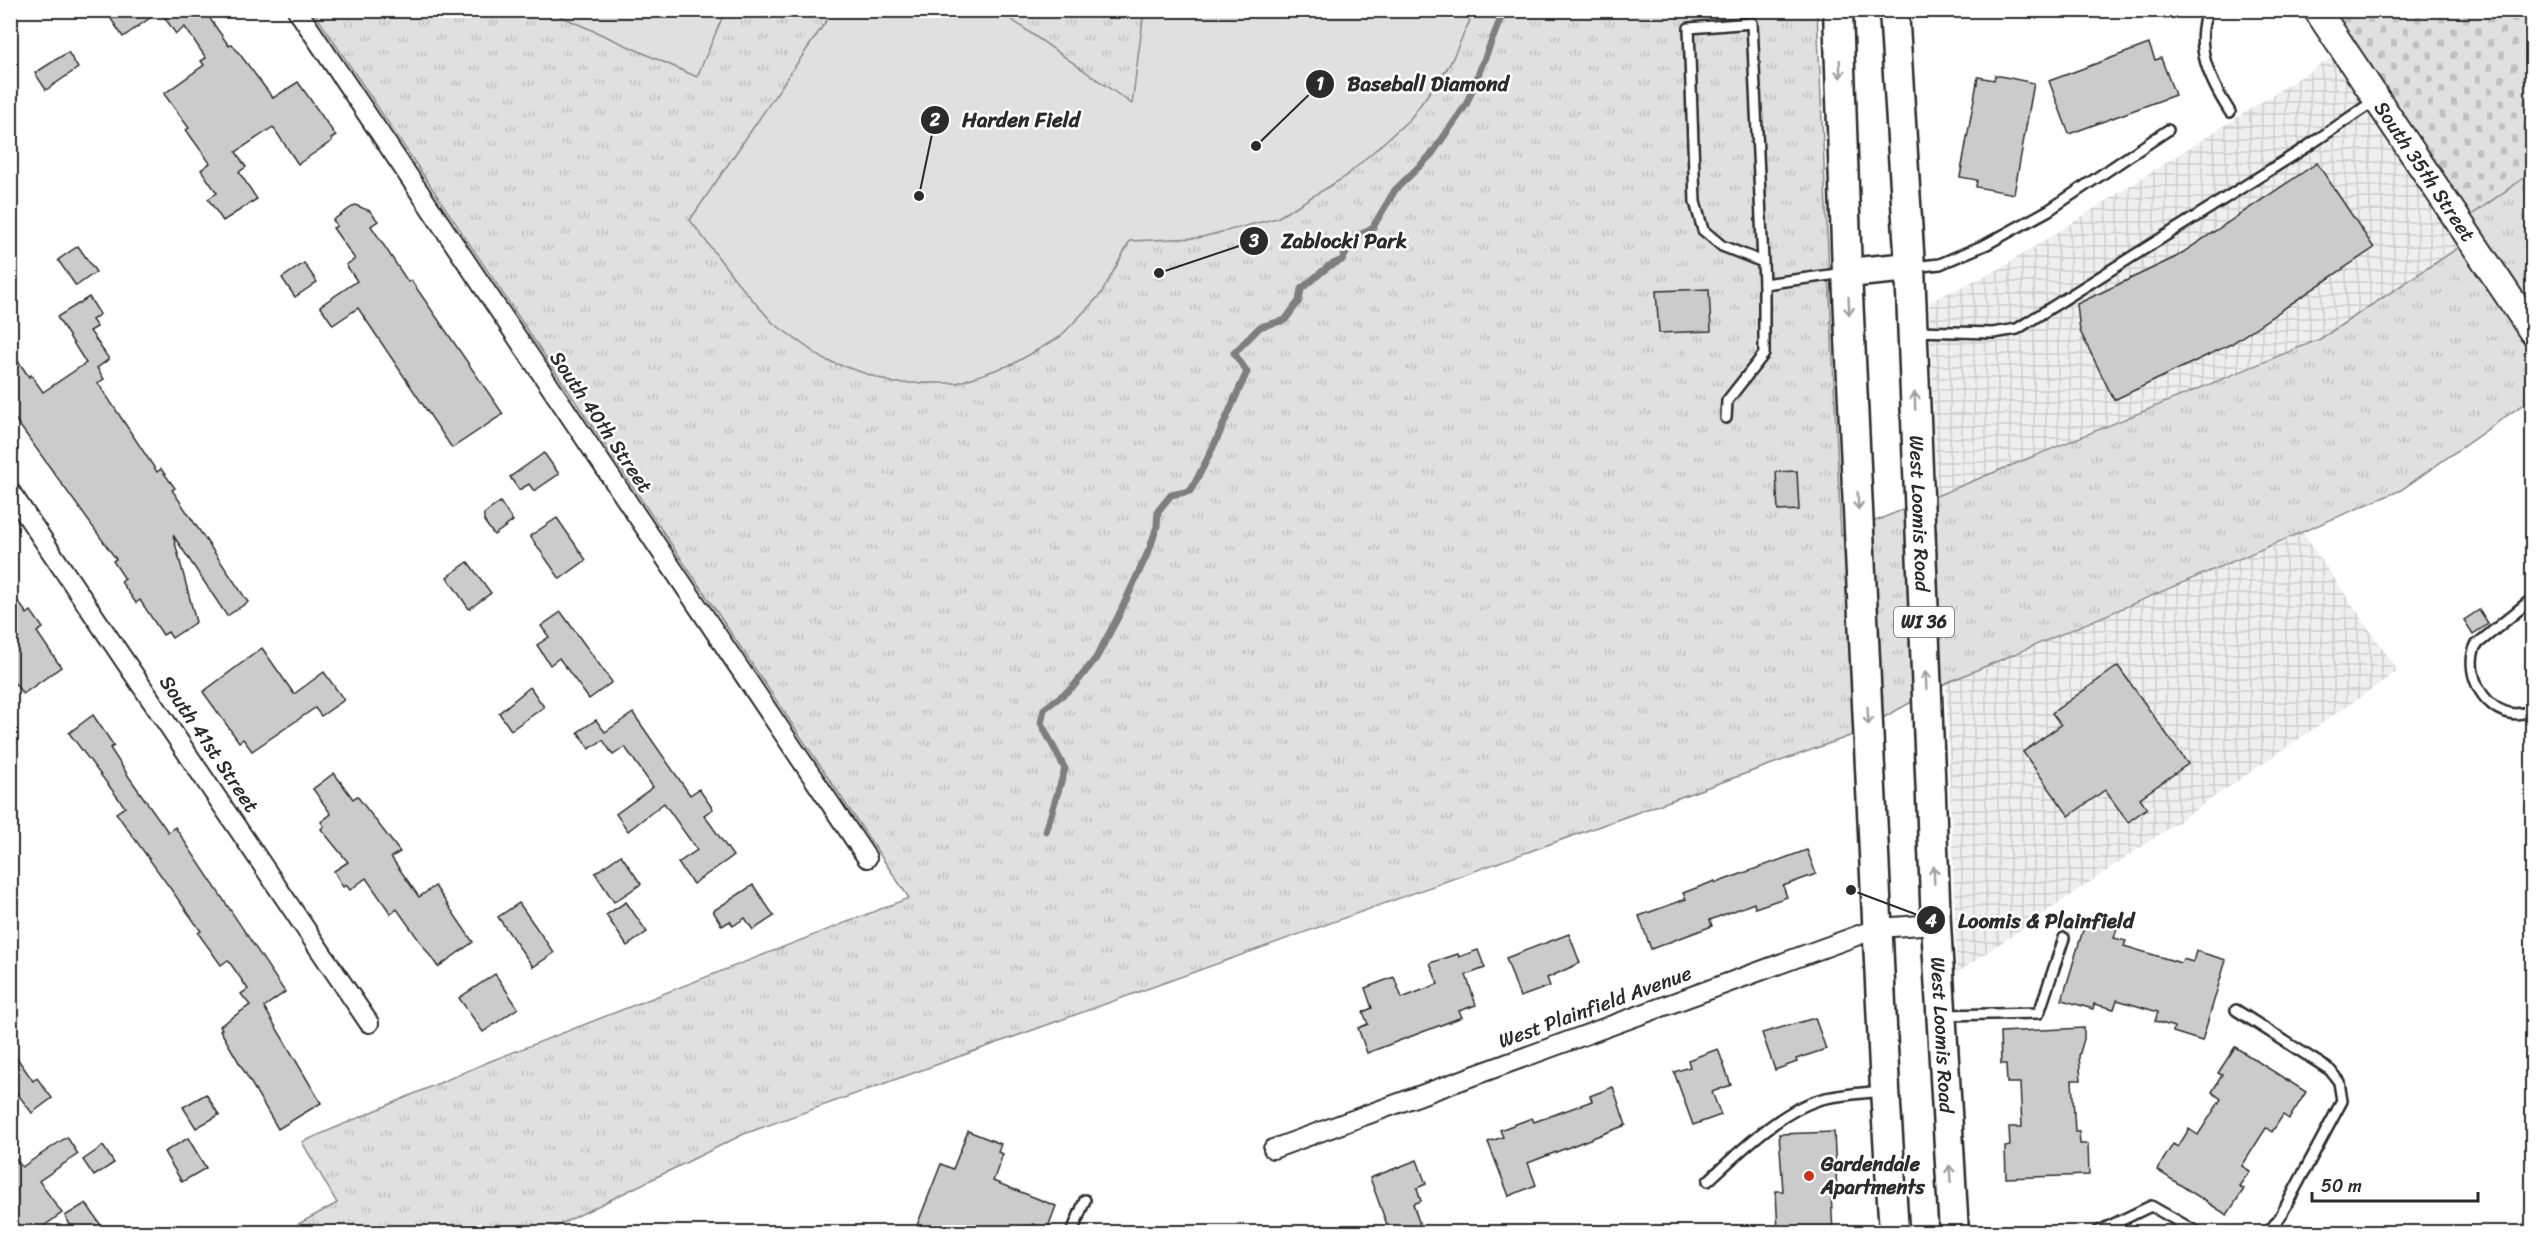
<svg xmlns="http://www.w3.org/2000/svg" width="2543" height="1243" font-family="Sriracha,sans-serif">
<defs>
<pattern id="industrial-grid" width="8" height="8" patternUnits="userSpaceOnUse" patternTransform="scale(1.5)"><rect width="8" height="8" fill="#efefef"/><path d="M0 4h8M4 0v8" fill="none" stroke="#cdcdcd"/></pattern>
<pattern id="grass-tufts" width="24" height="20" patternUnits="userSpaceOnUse" patternTransform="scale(1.5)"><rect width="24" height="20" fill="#e0e0e0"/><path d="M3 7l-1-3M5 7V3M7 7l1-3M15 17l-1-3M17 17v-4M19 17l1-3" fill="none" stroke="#c0c0c0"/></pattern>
<pattern id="cemetery-stones" width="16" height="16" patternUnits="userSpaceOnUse" patternTransform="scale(1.5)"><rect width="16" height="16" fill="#e0e0e0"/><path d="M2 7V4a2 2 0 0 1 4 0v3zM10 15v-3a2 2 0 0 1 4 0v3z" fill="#c0c0c0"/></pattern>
</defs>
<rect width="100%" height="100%" fill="#fff"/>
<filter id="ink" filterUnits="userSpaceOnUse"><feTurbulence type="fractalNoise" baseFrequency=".0167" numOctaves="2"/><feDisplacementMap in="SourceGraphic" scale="12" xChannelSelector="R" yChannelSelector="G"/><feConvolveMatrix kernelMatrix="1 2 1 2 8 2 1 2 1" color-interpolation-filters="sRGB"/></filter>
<g filter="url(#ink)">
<g fill="url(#industrial-grid)">
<polygon points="2332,57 2458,248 2320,339 1937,497 1929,302 2001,268"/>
<polygon points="2302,532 2398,671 1957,973 1946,683"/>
</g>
<polygon fill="url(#grass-tufts)" stroke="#868686" stroke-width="1.5" points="313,11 1817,11 1841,535 2320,339 2458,248 2470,216 2532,172 2532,398 2401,490 1946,683 1850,736 744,1134 545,1232 284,1232 337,1203 302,1142 488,1062 909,898"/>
<polygon fill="url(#cemetery-stones)" stroke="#868686" stroke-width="1.5" points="2331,11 2532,11 2532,172 2470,216"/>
<g fill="#e0e0e0" stroke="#868686" stroke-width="1.5">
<polygon points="549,11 725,11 697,77"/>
<polygon points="833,11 999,11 1132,104 1144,11 1474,11 1450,64 1410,119 1345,177 1277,218 1198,238 1130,241 1101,294 1060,337 1013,364 957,383 894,383 825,360 773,323 737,282 690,220"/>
</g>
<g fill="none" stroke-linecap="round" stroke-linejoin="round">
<path stroke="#7e7e7e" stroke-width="7" d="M1046,831L1065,769L1041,723L1044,709L1073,687L1096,658L1117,619L1150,548L1157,526L1158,511L1171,495L1190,491C1213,453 1228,412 1247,372L1234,353L1260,327L1285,320L1299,301L1301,289L1329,266L1342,260L1354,239L1373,227L1395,190L1431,155L1466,105L1504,10"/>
</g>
<g fill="#cbcbcb" stroke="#2b2b2b" stroke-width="1.5">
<polygon points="105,10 210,10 206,13 229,46 232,44 273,98 298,82 336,136 331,139 332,141 298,164 273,127 236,152 246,167 239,172 257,199 223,221 208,199 217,193 201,170 210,163 186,130 189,128 164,94 204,65 201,61 206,58 185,27 176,34 160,11 123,37"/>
<polygon points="2149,44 2155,60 2161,58 2175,95 2069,134 2049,81"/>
<polygon points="68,52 78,68 46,90 35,73"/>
<polygon points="1995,75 2034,83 2014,194 1976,187 1977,180 1960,177 1978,77 1994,80"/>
<polygon points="2317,163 2374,248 2231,344 2114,400 2080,331 2077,304 2176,257"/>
<polygon points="355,205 370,211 378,221 371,226 408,282 411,280 503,414 452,448 358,308 333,325 320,306 357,281 346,265 355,259 333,228 337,226 333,220"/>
<polygon points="78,246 96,272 76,286 58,260"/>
<polygon points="304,263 317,282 295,297 282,278"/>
<polygon points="1709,289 1711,331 1659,333 1656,291"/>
<polygon points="89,297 100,314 92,320 97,327 90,331 109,359 97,368 104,379 98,383 157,472 161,469 175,488 172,490 248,602 227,616 173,535 196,622 172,638 168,632 163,635 140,600 136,603 121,582 125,579 113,561 116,559 10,412 10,349 29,377 31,375 43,392 86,363 57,317"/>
<polygon points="544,453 559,474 534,491 529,484 519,490 510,477"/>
<polygon points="1797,471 1799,510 1778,511 1776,472"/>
<polygon points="500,502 513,521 494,535 484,521 484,514"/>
<polygon points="557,518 586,560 560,579 530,536"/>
<polygon points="468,562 491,593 469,609 447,577"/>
<polygon points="10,590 27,614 31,611 43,628 37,632 61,667 23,694 10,677"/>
<polygon points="2479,610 2488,624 2473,634 2464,620"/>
<polygon points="561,612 612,682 589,699 559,658 550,665 537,645 549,637 541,626"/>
<polygon points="262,648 294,694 324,672 344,700 321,716 315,708 252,751 243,739 239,742 203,692"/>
<polygon points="2118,666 2188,764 2140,798 2147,808 2128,822 2105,790 2069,816 2023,752 2061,725 2052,713"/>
<polygon points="530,687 544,707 511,730 499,713"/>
<polygon points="633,713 690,795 699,789 713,809 704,815 733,856 693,884 678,863 697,850 664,803 628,831 616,814 653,787 625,747 613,755 603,740 589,749 578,732 596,720 605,732"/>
<polygon points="93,715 114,746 110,748 129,777 168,832 175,827 285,992 264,1007 321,1103 278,1129 220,1030 222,1029 220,1026 250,1005 241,994 248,989 228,960 221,965 198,933 201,931 116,813 125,807 69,733"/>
<polygon points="334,773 353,799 357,796 400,852 391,857 419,897 435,886 473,942 438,967 397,909 391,914 366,878 350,890 346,885 343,887 334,871 348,862 321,829 324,826 321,822 331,814 313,789"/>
<polygon points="1807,850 1816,874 1783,886 1787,897 1755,908 1754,903 1710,920 1712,926 1651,949 1639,916 1686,899 1683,893 1715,881 1716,883"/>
<polygon points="621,855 641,884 614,902 595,873"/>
<polygon points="753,885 774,916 753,930 745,918 733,926 730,921 722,926 713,911"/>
<polygon points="626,902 647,932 627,946 606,915"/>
<polygon points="519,903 554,953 533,967 498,917"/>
<polygon points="2086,920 2117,929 2114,938 2126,941 2124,946 2181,963 2183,959 2193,962 2196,951 2226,960 2202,1041 2173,1032 2174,1027 2155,1021 2158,1012 2117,1000 2114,1009 2094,1004 2093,1009 2062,1000"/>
<polygon points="1569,934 1580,963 1547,978 1550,986 1520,997 1506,958"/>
<polygon points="1478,950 1485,968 1466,975 1476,1005 1459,1011 1462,1017 1367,1053 1358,1028 1368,1024 1363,1012 1372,1008 1365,988 1394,977 1402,998 1438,984 1430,963 1458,954 1459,957"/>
<polygon points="495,974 518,1008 483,1032 459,998"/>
<polygon points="1815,1018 1826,1049 1796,1059 1797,1062 1775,1070 1762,1033"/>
<polygon points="2084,1028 2084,1039 2079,1056 2081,1080 2072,1080 2075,1132 2079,1132 2080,1144 2088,1144 2089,1175 2006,1178 2005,1147 2010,1146 2009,1127 2022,1127 2020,1083 2007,1083 2006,1064 2001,1064 2000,1032"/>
<polygon points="2235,1047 2306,1092 2289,1119 2283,1115 2272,1132 2266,1128 2242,1166 2250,1171 2239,1186 2244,1189 2227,1215 2157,1170 2173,1144 2178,1147 2189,1129 2198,1135 2221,1099 2212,1092 2222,1075 2218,1073"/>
<polygon points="10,1048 33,1081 37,1078 52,1098 32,1113 10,1084"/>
<polygon points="1718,1049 1731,1085 1712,1092 1721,1115 1693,1125 1674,1072 1690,1067 1688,1060"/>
<polygon points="1613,1087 1626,1125 1528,1163 1536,1185 1509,1196 1488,1142 1503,1137 1500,1130 1532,1118 1534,1122 1592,1101 1590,1096"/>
<polygon points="206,1094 219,1115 196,1128 183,1107"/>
<polygon points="968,1131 1001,1144 998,1152 1003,1154 993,1181 1056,1206 1047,1230 1033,1224 1029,1233 914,1233 941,1164 953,1169"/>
<polygon points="1834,1132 1837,1192 1831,1193 1833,1233 1778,1233 1776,1191 1783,1191 1779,1134"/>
<polygon points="67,1137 78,1154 39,1181 62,1213 34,1233 10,1233 10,1151 22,1167"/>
<polygon points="188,1138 206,1168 182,1182 164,1152"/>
<polygon points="103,1146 114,1163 94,1176 83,1160"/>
<polygon points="1417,1160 1426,1184 1417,1188 1421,1201 1413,1204 1420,1225 1400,1233 1390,1233 1370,1178"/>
<polygon points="86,1203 106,1233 75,1233 65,1216"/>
</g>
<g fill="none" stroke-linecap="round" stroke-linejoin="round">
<defs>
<g id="lane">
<path d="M2208,10C2193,46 2210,81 2230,112"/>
<polyline points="1763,262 1722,246 1703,230 1695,202 1689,28 1752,23 1764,284 1845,273"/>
<polyline points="1912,267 1940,264 1987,244 2049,210 2168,130"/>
<polyline points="1915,331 1993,333 2017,329 2305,148 2374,101"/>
<polyline points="1726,418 1727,401 1764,354 1764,284"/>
<path d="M2532,599L2476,645C2464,669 2481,707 2509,713C2517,715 2525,713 2532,711"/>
<polyline points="2236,1010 2330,1070 2339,1082 2342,1101 2280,1217 2269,1232"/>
<polyline points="1944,1015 2039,1013 2064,938"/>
<path d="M1708,1181C1739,1152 1784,1107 1826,1098C1845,1094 1864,1093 1882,1091"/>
<polyline points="1072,1232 1085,1200"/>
<polyline points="2097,1232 2151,1206 2197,1232"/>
</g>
<g id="street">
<polyline points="297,10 867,858"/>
<polyline points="10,491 369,1023"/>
<polyline points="1273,1149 1878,928 1936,924"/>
</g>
<g id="secondary">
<path id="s1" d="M2317,10L2532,331"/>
</g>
<g id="primary">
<polyline points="1838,10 1847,273 1885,1090 1894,1232"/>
<path id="s2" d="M1894,10L1910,267L1936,924L1954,1232"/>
<polyline points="1847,273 1910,267"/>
</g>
</defs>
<use href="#lane" stroke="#2b2b2b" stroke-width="14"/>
<use href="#street" stroke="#2b2b2b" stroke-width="22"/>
<use href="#secondary" stroke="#2b2b2b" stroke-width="30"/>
<use href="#primary" stroke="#2b2b2b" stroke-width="33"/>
<use href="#lane" stroke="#fff" stroke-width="9"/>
<use href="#street" stroke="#fff" stroke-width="18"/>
<use href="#secondary" stroke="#fff" stroke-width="26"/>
<use href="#primary" stroke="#fff" stroke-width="28"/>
</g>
<defs><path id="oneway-shaft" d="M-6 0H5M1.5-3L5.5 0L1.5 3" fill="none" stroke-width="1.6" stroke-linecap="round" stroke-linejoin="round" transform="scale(1.5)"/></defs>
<g stroke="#a0a0a0">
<use href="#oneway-shaft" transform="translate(1840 69) rotate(88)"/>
<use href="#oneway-shaft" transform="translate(1849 306) rotate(87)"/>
<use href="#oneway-shaft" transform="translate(1915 401) rotate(-92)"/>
<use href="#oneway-shaft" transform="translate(1858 501) rotate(87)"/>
<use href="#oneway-shaft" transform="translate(1926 680) rotate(-92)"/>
<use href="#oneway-shaft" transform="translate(1868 716) rotate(87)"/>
<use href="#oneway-shaft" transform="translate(1934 875) rotate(-92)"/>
<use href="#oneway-shaft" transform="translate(1950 1174) rotate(-94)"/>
</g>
</g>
<circle fill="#c8321e" stroke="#fff" stroke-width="2" cx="1809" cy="1176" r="6"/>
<g text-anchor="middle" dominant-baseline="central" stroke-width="5" stroke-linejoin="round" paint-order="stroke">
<rect fill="#fff" stroke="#6b6b6b" stroke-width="1.5" x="1894" y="607" width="60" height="30" rx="4.5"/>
<g font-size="18" font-weight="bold" fill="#2b2b2b">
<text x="1924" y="622">WI 36</text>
</g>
<g font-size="20" fill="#2b2b2b" stroke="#fff">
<text stroke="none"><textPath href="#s1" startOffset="194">South 35th Street</textPath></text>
<text transform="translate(601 422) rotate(56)">South 40th Street</text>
<text stroke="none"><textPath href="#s2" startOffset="504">West Loomis Road</textPath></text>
<text transform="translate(209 744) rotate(56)">South 41st Street</text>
<text transform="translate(1595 1007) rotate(-20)">West Plainfield Avenue</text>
<text stroke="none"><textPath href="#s2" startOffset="1026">West Loomis Road</textPath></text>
</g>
<g font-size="20" font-weight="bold" fill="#2b2b2b" stroke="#fff" text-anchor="start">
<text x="1821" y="1164">Gardendale<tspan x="1821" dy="23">Apartments</tspan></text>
</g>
</g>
<path fill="none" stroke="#2b2b2b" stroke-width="2" d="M1256 146L1320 84M919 196L935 120M1159 273L1254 241M1851 890L1931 920"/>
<g fill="#2b2b2b" stroke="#fff" stroke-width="2">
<circle cx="1256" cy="146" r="6"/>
<circle cx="919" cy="196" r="6"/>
<circle cx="1159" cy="273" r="6"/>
<circle cx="1851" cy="890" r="6"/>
<circle cx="1320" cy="84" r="15"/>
<circle cx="935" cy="120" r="15"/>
<circle cx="1254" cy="241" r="15"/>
<circle cx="1931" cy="920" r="15"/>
</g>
<g font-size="18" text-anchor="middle" font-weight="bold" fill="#fff">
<text x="1320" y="90">1</text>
<text x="935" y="126">2</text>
<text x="1254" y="247">3</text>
<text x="1931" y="927">4</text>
</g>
<g font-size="21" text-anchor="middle" font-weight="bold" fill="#2b2b2b" stroke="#fff" stroke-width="5" stroke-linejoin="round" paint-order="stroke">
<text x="1428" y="91">Baseball Diamond</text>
<text x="1021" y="127">Harden Field</text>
<text x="1344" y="248">Zablocki Park</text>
<text x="2046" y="928">Loomis &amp; Plainfield</text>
</g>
<rect width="2543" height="1243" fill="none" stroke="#fff" stroke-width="36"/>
<rect x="18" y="18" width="2507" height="1207" fill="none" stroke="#2b2b2b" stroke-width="2" filter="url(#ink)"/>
<path d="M2312 1192v9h166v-9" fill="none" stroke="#2b2b2b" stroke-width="3"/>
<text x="2321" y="1192" font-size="18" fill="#2b2b2b" stroke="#ffffff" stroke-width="4.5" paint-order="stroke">50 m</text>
</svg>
